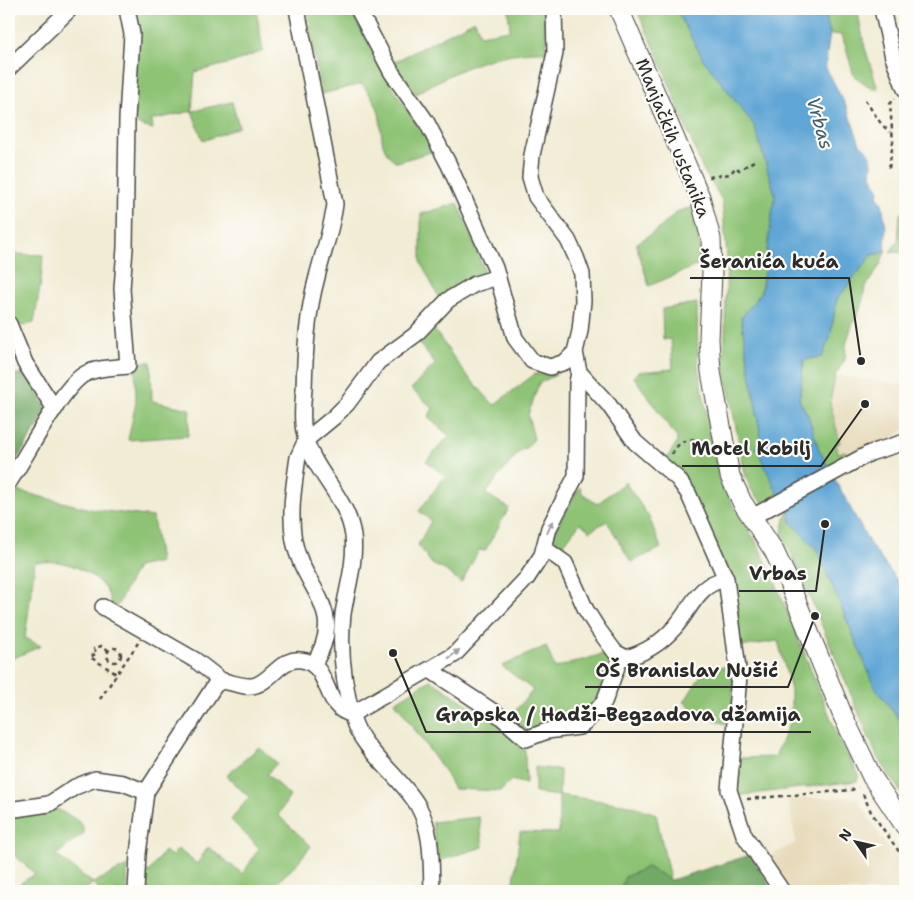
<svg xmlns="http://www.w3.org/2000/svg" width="914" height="900" font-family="'Shantell Sans',sans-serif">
<rect width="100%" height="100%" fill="#fdfcf7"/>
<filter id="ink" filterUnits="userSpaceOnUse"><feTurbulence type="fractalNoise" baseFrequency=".02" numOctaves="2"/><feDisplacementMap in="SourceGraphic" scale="10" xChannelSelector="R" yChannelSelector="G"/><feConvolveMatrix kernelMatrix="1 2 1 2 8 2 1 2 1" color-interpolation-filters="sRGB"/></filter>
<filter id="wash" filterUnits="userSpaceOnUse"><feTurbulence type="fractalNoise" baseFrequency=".0096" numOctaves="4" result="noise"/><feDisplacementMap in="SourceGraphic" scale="20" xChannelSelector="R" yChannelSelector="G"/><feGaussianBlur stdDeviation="1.12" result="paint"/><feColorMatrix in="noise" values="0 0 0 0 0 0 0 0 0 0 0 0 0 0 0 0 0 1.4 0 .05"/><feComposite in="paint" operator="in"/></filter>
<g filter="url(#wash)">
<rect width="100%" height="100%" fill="#f2ecd5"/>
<g fill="#e7daba">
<polygon points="835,375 905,385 905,429 882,445 851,460 845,451 838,453 836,444 840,443 830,403"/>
<polygon points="857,797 890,852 901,847 905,853 905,891 786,891 764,859 796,843 788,799"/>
</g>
<g fill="#8ec375" stroke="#5c7750">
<polygon points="133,9 256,9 263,51 231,63 195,72 192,111 232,102 239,127 203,141 192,111 152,120 153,129 141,126 134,122"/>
<path d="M307,9H350L398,96L434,151L397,162C375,149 385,127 377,107C374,99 367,91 362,84L321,94Z"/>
<path d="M508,9H544L547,52C498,50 457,69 416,94L394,62L475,20L480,35L510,30Z"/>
<path d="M636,9H676L703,59L754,125L775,194L761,293L741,318L761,438L779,497L764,503C752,495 749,486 745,473L724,367L727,257L722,200L702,168L658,55Z"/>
<polygon points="824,9 857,9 865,48 878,89 871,88 854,76 842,35 830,34"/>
<polygon points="458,203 484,270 481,276 456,286 439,298 421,263 421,214"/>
<polygon points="693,207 700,249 698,265 649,286 636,244 660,228 676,212"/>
<polygon points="905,210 905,253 890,252 898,241 900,214"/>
<polygon points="885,252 880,265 865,288 861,307 852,325 846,345 845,360 835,375 830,403 840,443 836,444 838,453 845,451 848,456 829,468 819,450 808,415 799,401 804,360 830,337 837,299 872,255"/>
<polygon points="9,254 43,255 41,281 34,323 23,326 15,324 10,313 12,295"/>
<polygon points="697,303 698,367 719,477 732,504 757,543 773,577 840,741 859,775 857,781 736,796 737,758 775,757 791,718 791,690 778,641 740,647 737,606 664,463 677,442 677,438 634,377 637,372 673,369 671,339 663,340 662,309"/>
<polygon points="431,325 464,372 494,405 535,374 556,375 539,383 528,415 534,439 525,449 521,450 497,478 486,494 509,508 485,551 479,550 461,583 445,570 432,564 418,545 431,521 419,511 445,476 426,461 449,436 428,417 433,408 411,389 435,364 416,339"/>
<polygon points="135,362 151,362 152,401 190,409 188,436 128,440 136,402"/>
<polygon points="625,482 649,517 661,548 631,562 607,521 590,531 580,523 560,549 553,537 555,530 580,487 582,493 597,504"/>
<path d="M14,490L90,509L153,517L160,562L137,567L117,606L111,607C111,583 81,566 59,562C51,561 43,562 35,562L25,638L41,646L9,660V497Z"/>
<polygon points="788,508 791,522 817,550 875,687 905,727 905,799 876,754 793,557 781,536"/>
<polygon points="546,646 555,668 610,652 614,658 600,699 576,724 530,734 510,717 533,690 502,666"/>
<polygon points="707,666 734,667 731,726 699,714 684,702"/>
<polygon points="430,680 517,736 525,751 526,784 511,780 501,791 454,789 443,769 395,702"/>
<polygon points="259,747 277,763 267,774 290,796 278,815 311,846 294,867 267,891 146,891 143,868 149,872 164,851 172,856 178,849 197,864 208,847 243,874 259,848 231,820 249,797 226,776"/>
<polygon points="535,767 560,770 559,795 630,805 656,814 670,880 647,867 625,877 620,891 513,890 520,832 559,833 559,796 535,793"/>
<path d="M57,809C67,815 85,821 84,833L56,855L93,883L127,866V891H100L93,883L84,891H9L35,874L9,850V816Z"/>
<polygon points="479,817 483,847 438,861 432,822"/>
</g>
<g fill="#72a966" stroke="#4e6a48">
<polygon points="26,372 48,410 9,472 9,376"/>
<polygon points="750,855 774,891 620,891 625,877 647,867 671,880"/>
</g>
<polygon fill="#5ea5d5" stroke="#446880" points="676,9 824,9 830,34 825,66 846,106 860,144 869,152 872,163 871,176 879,189 878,197 882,203 886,228 885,252 872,255 837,299 830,337 822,357 804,360 799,400 808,415 819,450 870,544 905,591 905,727 875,687 817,550 791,522 788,508 779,497 756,447 761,438 741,318 761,293 775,194 754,125 703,59"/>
</g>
<g filter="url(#ink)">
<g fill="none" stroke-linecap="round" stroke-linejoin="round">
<defs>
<g id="minor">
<path d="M297,9L335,204C332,229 323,252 317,277C307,313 305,352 304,389C303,403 301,417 304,431C310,470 348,496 353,536C356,562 347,588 343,614C339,649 344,686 353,719C361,749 403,779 418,806C433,832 431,863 432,891"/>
<polyline points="358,9 392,73 426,121 449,165 495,268 515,338 532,361 550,367 565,362 575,352 580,331 583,301 582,274 576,257 568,240 536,197 530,177 532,155 555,53 554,9"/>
<polyline points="882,9 893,57 905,89"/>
<polyline points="9,68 70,9"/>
<polyline points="9,324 25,363 55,409"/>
<polyline points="579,372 609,405 635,442 678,479 688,493 726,579 739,676 729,790 744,835 782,891"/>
<path d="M9,482C26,457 61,389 83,375C97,367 113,368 128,366L122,289L125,248L127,119L132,34L127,9"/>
<polyline points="752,517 870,453 905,442"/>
<path d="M544,548L565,563L586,610L598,629L615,652L626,658C645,653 662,642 675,627C692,608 697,584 726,579"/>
<polyline points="103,607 195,660 222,681"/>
<path d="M313,665C349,610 303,589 294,541C289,512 294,485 298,457L306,440L334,417L347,404L378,362L415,335L448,300L475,284L498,277"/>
<polyline points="430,670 500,716 526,739 547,731 579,727 585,723 604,702 621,656"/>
<polyline points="9,810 49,804 75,787 95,779 123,783 146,792"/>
<path d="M136,891L138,854L146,792L215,685L222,681C232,682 246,689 256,685C274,679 282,654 306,661C330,668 324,710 352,714L454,655L527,578L542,555L549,528L576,476L577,383L579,372L575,352"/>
</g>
<polyline id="major" points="619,9 700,197 711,239 712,273 709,339 711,372 730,476 742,502 774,551 786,576 843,716 872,777 905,826"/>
</defs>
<use href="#minor" stroke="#494844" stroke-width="18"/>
<use href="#major" stroke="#494844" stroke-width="21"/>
<g stroke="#494844" stroke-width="2.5" stroke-dasharray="4 4" stroke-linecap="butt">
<polyline points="865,100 882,125 890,132"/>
<polyline points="889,168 893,142 890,104 895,98"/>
<polyline points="709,177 730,174 736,167 739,170 754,161"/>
<path d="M672,454C679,439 693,436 707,443"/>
<circle cx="114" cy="655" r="7"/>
<polyline points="108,651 105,647 101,646 94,649 97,653 90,657 117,674"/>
<polyline points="100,699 138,643"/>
<polyline points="863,794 871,812 905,860"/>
<polyline points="747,799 852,790 858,787"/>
</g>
<use href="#minor" stroke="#fff" stroke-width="15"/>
<use href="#major" stroke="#fff" stroke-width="19"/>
</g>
<defs><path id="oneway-solid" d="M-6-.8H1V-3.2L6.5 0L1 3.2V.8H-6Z" transform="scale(1.25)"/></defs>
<g fill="#a0a0a0">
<use href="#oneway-solid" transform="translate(550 527) rotate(-65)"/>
<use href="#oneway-solid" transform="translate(454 654) rotate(-38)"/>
</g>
</g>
<g text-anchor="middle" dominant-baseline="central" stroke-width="4.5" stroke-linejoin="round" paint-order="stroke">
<g font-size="18" fill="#2b2b2b" stroke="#fdfcf7">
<text transform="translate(673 138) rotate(68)">Manjačkih ustanika</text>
</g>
<g font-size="19" font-style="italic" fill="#3f5c6f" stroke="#fdfcf7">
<text transform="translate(820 123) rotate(74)">Vrbas</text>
</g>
</g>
<path fill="none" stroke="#2b2b2b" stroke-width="2" d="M861 361L849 278H690M865 404L821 466H682M825 524L816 591H739M815 616L788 687H585M393 653L426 732H811"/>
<g fill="#2b2b2b" stroke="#fdfcf7" stroke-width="2">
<circle cx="861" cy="361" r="5"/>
<circle cx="865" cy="404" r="5"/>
<circle cx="825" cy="524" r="5"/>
<circle cx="815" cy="616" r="5"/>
<circle cx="393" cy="653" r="5"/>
</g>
<g font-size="19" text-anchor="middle" font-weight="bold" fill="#2b2b2b" stroke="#fdfcf7" stroke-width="4.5" stroke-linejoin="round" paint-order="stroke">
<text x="769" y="268">Šeranića kuća</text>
<text x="751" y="455">Motel Kobilj</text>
<text x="778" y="580">Vrbas</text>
<text x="687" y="677">OŠ Branislav Nušić</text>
<text x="618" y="721">Grapska / Hadži-Begzadova džamija</text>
</g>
<rect width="914" height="900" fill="none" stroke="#fdfcf7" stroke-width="30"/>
<g transform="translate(856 842) rotate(304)" stroke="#fdfcf7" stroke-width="4" paint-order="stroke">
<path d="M0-4L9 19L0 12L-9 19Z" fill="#2b2b2b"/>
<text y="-8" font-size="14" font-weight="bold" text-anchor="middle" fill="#2b2b2b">N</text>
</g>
</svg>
